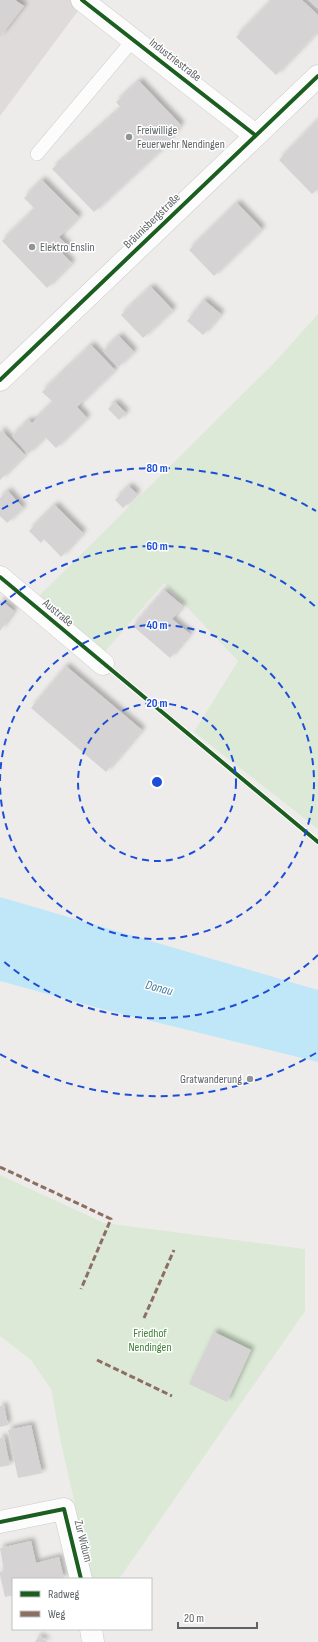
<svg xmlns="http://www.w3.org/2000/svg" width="318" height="1642" font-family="'Sofia Sans Condensed',sans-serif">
<defs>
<filter id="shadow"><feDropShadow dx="3.5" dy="-3.5" stdDeviation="2" flood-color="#0004"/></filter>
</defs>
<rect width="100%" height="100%" fill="#eeecea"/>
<polygon fill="#dedbda" points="0,0 86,0 0,116"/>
<g fill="#dbe9d6">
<polygon points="318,314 318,829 194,732 238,661 164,583 103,654 39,596 274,363"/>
<polygon points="0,1175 104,1223 305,1249 305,1311 119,1579 92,1579 61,1443 51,1389 31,1360 0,1336"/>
</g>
<polygon fill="#c0e7f7" points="0,897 318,990 318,1062 102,1009 0,981"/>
<g fill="#d5d3d3" filter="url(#shadow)">
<polygon points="0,0 15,0 24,6 0,37"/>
<polygon points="272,0 302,0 318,15 318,31 276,75 236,37"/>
<polygon points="309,0 318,0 318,8"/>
<polygon points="139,81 181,125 161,150 94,212 52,169 121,108 116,102"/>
<polygon points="318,120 318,189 312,194 279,160"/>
<polygon points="42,180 79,217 59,237 69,247 62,253 72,263 47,288 2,241 35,209 24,198"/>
<polygon points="237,203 262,229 214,276 189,250"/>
<polygon points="151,287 173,310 143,338 121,315"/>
<polygon points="204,300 221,314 203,335 187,321"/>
<polygon points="119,336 134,352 118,367 103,351"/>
<polygon points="91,345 115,370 77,407 87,418 56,448 45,437 28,454 12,436 29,420 32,423 53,402 42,392"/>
<polygon points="115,402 126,413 119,420 108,409"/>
<polygon points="1,430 25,455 0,480 0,432"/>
<polygon points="129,486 137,494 123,508 115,500"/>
<polygon points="8,491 23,508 7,523 0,516 0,498"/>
<polygon points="55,505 83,533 61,557 44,539 41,543 29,531"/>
<polygon points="164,590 183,606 172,619 190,634 170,658 133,626"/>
<polygon points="0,600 14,611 0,631"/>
<polygon points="66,666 142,730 106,772 31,708"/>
<polygon points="214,1332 251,1350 227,1402 189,1384"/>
<polygon points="0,1406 4,1406 8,1425 0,1427"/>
<polygon points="31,1425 42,1473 18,1478 8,1430"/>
<polygon points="4,1437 10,1465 0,1467 0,1438"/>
<polygon points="31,1541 36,1563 59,1557 64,1579 13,1579 13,1595 5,1597 0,1575 0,1572 4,1571 0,1548"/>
<polygon points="39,1636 48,1642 35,1642"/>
</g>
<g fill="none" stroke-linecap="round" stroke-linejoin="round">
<defs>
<polyline id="lane" points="37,154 133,40"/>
<g id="street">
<polyline points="82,0 255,135"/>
<polyline points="0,380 318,76"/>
<polyline points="0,577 103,664"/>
<polyline points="0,1522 64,1509 81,1579"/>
<polyline points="91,1629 93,1642"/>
</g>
</defs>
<use href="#lane" stroke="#cacaca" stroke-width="14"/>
<use href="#street" stroke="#cacaca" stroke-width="23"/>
<use href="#lane" stroke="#fcfcfc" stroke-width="13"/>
<use href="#street" stroke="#fcfcfc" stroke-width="22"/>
<g stroke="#8d6e63" stroke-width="3" stroke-dasharray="6 3" stroke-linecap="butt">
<polyline points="0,1167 111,1219 81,1289"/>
<polyline points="144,1318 174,1250"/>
<polyline points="97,1360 172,1396"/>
</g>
<defs>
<g id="cycleway">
<polyline points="82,0 255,135"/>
<polyline points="0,380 318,76"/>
<polyline points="0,577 318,842"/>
<polyline points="0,1522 64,1509 81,1579"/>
</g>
</defs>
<use href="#cycleway" stroke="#fff" stroke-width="6"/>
<use href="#cycleway" stroke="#1b5e20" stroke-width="4"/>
</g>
<g fill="none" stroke="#1d4ed8" stroke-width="2" stroke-dasharray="7 5">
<circle cx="157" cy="782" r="79"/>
<path d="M0 781A157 157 0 1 1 0 783"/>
<path d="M318 955A236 236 0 0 1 1 959M1 605A236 236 0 0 1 318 609"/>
<path d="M316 1053A314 314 0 0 1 0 1054M2 509A314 314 0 0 1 316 511"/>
</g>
<g fill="#919495" stroke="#fff" stroke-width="1.5">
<circle cx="129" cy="137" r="4"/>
<circle cx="32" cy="247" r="4"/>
<circle cx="250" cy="1079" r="4"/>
</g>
<g text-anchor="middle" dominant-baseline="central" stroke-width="3" stroke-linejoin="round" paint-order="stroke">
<g font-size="12" fill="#5f6467" stroke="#fff">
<text transform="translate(175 60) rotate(38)">Industriestraße</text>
<text transform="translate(152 221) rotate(-44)">Bräunisbergstraße</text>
<text transform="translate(58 613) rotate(40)">Austraße</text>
<text transform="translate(83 1541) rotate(76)">Zur Widum</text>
</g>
<g font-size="12" fill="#5f6467" stroke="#fff" text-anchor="start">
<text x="137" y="130">Freiwillige<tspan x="137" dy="14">Feuerwehr Nendingen</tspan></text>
<text x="40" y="247">Elektro Enslin</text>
<text x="242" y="1079" text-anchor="end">Gratwanderung</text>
</g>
<g font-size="12" fill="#418439" stroke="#fff">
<text x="150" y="1333">Friedhof<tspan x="150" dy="14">Nendingen</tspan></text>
</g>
<g font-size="13" font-style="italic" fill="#427c9d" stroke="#fff">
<text transform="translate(159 988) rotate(15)">Donau</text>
</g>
</g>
<circle cx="157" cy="782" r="6" fill="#1d4ed8" stroke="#fff" stroke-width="2"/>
<g font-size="12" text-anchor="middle" font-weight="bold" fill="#1d4ed8" stroke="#fff" stroke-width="3" stroke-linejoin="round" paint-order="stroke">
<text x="157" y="472">80 m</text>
<text x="157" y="550">60 m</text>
<text x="157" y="629">40 m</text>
<text x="157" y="707">20 m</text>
</g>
<rect x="12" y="1578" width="140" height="52" fill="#ffffff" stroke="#bfc1c2"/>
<rect x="20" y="1591" width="20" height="6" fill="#1b5e20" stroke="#bfc1c2"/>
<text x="48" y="1598" font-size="12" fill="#5f6467">Radweg</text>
<rect x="20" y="1611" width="20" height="6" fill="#8d6e63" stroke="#bfc1c2"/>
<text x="48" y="1618" font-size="12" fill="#5f6467">Weg</text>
<path d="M178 1622v6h79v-6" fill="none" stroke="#5f6467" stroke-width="2"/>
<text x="184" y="1622" font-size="12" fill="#5f6467" stroke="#ffffff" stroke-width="3" paint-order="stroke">20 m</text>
</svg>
